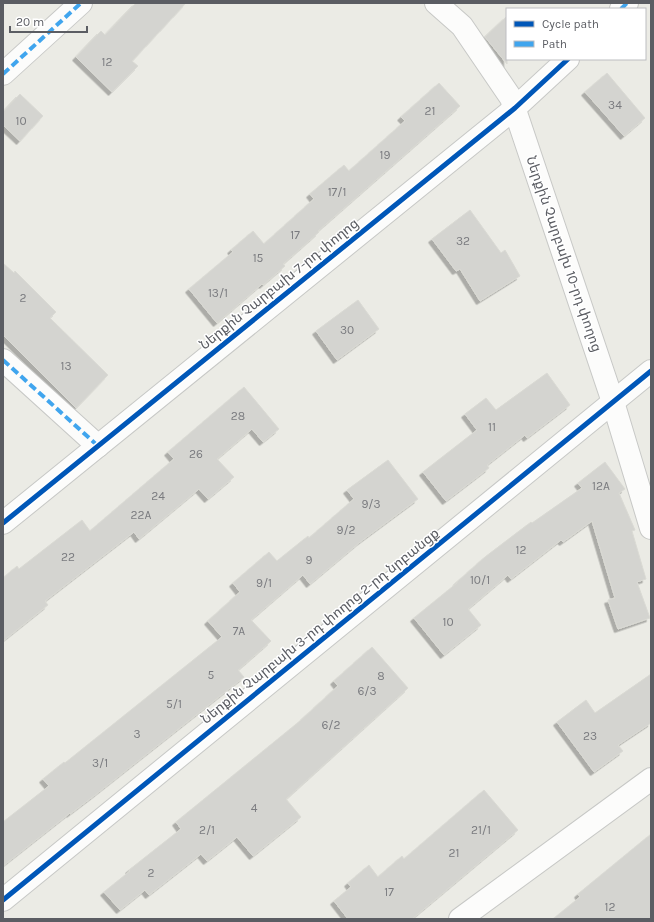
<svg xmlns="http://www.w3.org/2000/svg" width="654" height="922" font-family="Karla,'Noto Sans Armenian',sans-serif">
<defs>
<filter id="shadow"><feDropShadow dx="-3.5" dy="3.5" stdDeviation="0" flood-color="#0004"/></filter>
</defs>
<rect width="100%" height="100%" fill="#ebebe5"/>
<g fill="#d4d4d0" stroke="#dadad4" filter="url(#shadow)">
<polygon points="136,3 186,3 132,61 138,66 112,92 76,57 101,31 105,35"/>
<polygon points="507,16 507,64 485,37"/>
<polygon points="607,73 645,118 624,136 585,92"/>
<polygon points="439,83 460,106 318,231 319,232 283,264 285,266 263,285 262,284 217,323 189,289 233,252 231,250 253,231 264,244 314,199 310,194 344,165 349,171 405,121 401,117"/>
<polygon points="20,94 43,116 20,141 3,125 3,112"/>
<polygon points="470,210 501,253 505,250 520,276 480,301 460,269 456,271 432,239"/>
<polygon points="3,263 14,273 15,271 56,312 50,318 108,375 76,408 3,335"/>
<polygon points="358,300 379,329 337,360 316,331"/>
<polygon points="547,373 570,405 527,438 525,435 487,465 489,468 446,501 423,472 477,430 465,414 486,398 496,410"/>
<polygon points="244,387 279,429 263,442 252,429 217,459 234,477 208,499 199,489 139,539 134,532 45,601 48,605 3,641 3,578 17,566 19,569 82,520 90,531 174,459 168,452"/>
<polygon points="388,460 418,499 360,542 310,584 303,575 251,620 271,641 238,670 244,677 95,795 70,814 70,813 3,866 3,822 49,786 43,779 64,762 65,763 222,637 208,621 240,592 233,583 269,552 277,561 308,536 309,538 354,499 347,490"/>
<polygon points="605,462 625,489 619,493 635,530 632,531 646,579 637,582 650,618 618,629 608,600 615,598 592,521 563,542 561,540 511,579 508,575 468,609 481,625 444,655 414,618 457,583 457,582 485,557 531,522 532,523 582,488 578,483"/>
<polygon points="372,647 408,688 286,799 301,817 253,856 237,837 207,861 201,854 149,895 145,890 120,910 104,892 130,871 129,870 181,829 176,822 300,721 338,686 334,681"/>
<polygon points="651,674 651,723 618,745 623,751 594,772 557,722 586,700 595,713"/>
<polygon points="484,790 518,830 412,919 348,919 334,901 351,887 348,883 369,865 378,877 402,856 404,859"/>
<polygon points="651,834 651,919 553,919 580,897 578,894"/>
</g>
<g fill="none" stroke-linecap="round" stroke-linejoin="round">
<defs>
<g id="minor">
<polyline points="436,3 462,26 511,98 613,402 651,528"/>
<polyline points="621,9 627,3"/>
<polyline points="3,74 81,3"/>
<polyline points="3,360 98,446"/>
<polyline points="3,523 515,108 568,59"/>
<polyline points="3,900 651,371"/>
<polyline points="460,919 651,779"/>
</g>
</defs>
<use href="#minor" stroke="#c7c8c6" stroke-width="24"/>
<use href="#minor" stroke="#fcfcfb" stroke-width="22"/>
<g stroke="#40a5ee" stroke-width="4" stroke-dasharray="8 4" stroke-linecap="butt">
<polyline points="621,9 627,3"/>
<polyline points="3,74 81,3"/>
<polyline points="3,360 98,446"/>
</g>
<defs>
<g id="cycleway">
<polyline points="3,523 515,108 568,59"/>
<polyline points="3,900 651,371"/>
</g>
</defs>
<use href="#cycleway" stroke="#fff" stroke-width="8"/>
<use href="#cycleway" stroke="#0057b8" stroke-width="5"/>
</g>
<g text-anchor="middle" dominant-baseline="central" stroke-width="3" stroke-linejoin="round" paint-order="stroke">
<g font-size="12" fill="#7a7b7f">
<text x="107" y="62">12</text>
<text x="615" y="105">34</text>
<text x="430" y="111">21</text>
<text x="21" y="121">10</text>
<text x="385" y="155">19</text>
<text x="337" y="192">17/1</text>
<text x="295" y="235">17</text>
<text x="463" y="241">32</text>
<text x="258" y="258">15</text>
<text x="218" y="293">13/1</text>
<text x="23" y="298">2</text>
<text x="347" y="330">30</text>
<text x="66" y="366">13</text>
<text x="238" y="416">28</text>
<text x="492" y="427">11</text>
<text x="196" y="454">26</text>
<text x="601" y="486">12A</text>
<text x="158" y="496">24</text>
<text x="371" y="504">9/3</text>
<text x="141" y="515">22A</text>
<text x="346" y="530">9/2</text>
<text x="521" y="550">12</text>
<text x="68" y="557">22</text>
<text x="309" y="560">9</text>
<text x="480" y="580">10/1</text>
<text x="264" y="583">9/1</text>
<text x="448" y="622">10</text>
<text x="239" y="631">7A</text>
<text x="211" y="675">5</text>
<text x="381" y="676">8</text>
<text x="367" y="691">6/3</text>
<text x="174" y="704">5/1</text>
<text x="331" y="725">6/2</text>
<text x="137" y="734">3</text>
<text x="590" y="736">23</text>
<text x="100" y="763">3/1</text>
<text x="254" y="808">4</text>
<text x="207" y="830">2/1</text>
<text x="481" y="830">21/1</text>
<text x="454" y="853">21</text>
<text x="151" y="873">2</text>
<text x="389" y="892">17</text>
<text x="610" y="907">12</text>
</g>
<g font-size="14" fill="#5b5d63" stroke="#fff">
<text transform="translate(564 254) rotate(71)">Ներքին Չարբախ 10-րդ փողոց</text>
<text transform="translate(279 284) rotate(-39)">Ներքին Չարբախ 7-րդ փողոց</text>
<text transform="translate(320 626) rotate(-39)">Ներքին Չարբախ 3-րդ փողոց 2-րդ նրբանցք</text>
</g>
</g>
<rect width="654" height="922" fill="none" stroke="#5b5d63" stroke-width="8"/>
<rect x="506" y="8" width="140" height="52" fill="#ffffff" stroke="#bdbec1"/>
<rect x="514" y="21" width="20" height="6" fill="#0057b8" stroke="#bdbec1"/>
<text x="542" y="28" font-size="12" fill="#5b5d63">Cycle path</text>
<rect x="514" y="41" width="20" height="6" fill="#40a5ee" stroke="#bdbec1"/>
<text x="542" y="48" font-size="12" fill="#5b5d63">Path</text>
<path d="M10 26v6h77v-6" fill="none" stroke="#5b5d63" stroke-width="2"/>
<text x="16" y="26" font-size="12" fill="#5b5d63" stroke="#ffffff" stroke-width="3" paint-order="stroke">20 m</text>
</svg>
